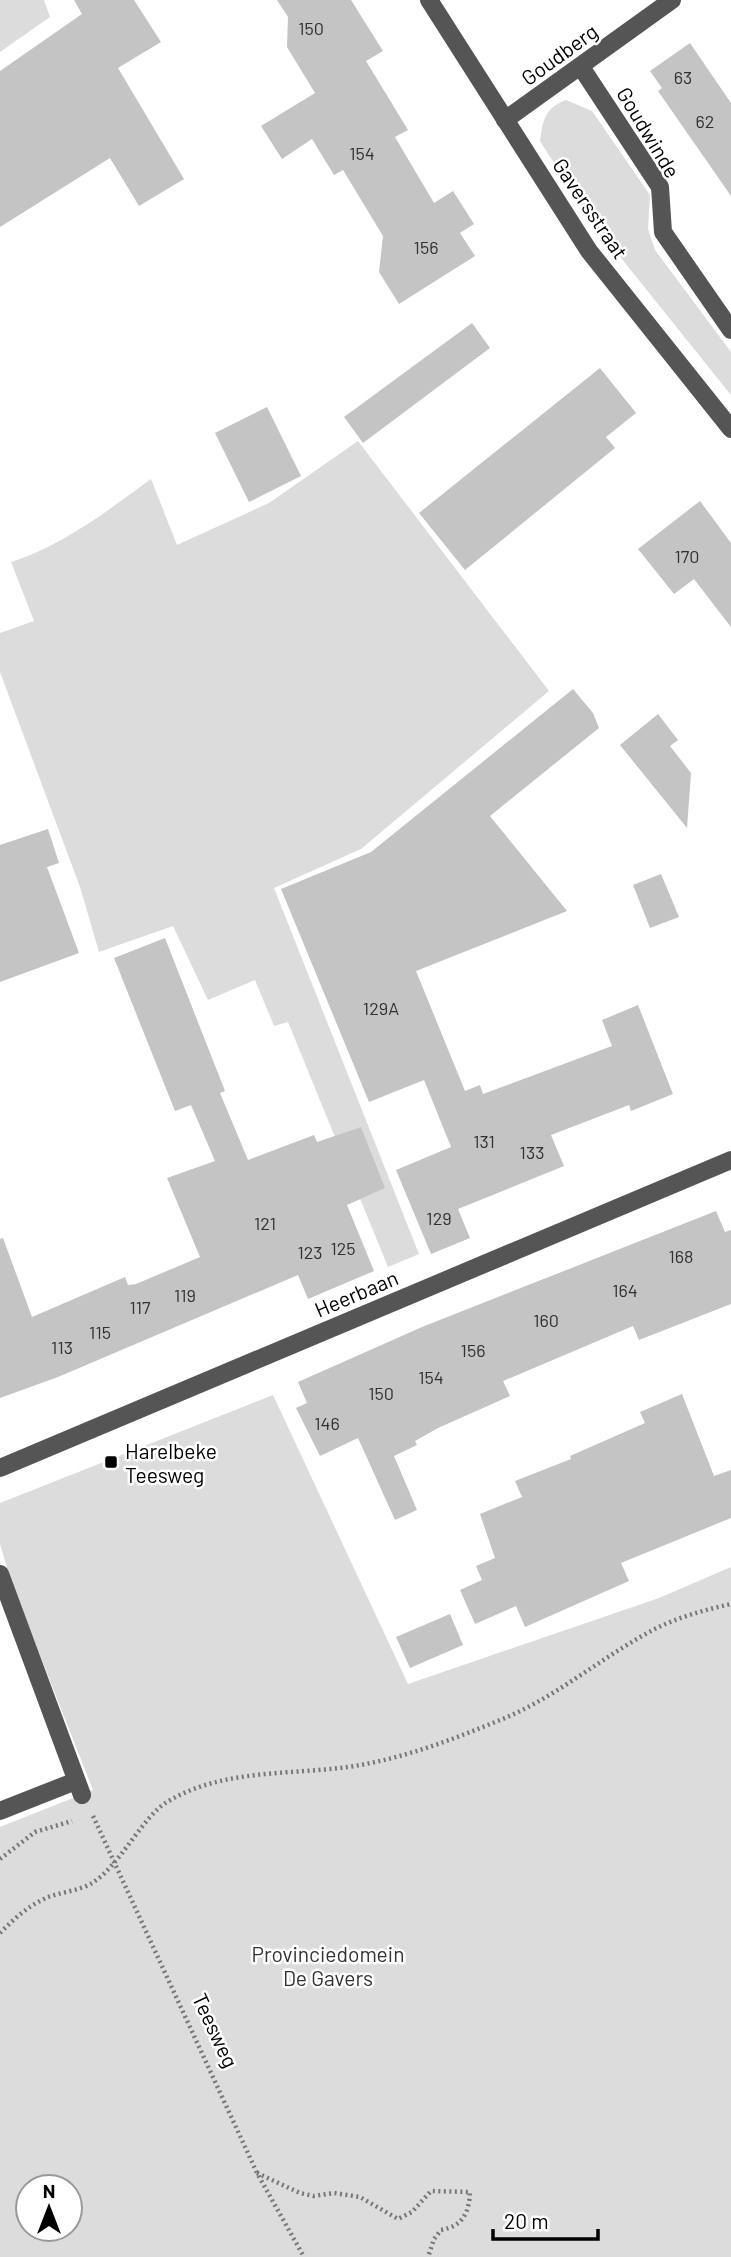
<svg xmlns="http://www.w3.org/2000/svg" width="731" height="2257" font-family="Barlow,sans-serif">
<rect width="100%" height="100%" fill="#fff"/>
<g fill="#dcdcdc" fill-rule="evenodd">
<polygon points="0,0 44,0 50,17 0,52"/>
<path d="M566,100L592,111L650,195L648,229L655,250L731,352V395L589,218L540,141C543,120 545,108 566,100Z"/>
<path d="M358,441L549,691L361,849L274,888L419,1254L388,1267L288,1022L274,1026L255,980L208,1000L173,926L99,952L80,887L0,672V633L34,621L11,562C64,545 107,511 151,479L177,545L269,503Z"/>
<path d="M273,1395L408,1684L659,1598L731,1567V2257H0V1827L93,1790L13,1587L0,1544V1503ZM28,2187H70V2229H28Z"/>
</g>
<g fill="#c4c4c4">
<polygon points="74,0 134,0 161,42 118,68 184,179 139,206 110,158 0,227 0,71 82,14"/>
<polygon points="277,0 351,0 383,51 366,61 408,130 395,137 434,203 453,191 474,224 460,233 475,256 399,304 379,272 383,236 343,170 334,175 312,139 282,159 261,126 315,93 287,47 288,17"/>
<polygon points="690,43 731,103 731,196 658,91 662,88 650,71"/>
<polygon points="472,323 490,348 363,443 344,417"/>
<polygon points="600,368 636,413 606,437 615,448 465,570 419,513"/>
<polygon points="267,407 301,476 249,502 215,433"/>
<polygon points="700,501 731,543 731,627 694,579 674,594 638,549"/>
<polygon points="573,689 593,713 599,728 490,816 567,911 416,971 465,1091 480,1085 483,1094 612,1046 602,1020 638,1005 673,1094 631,1111 629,1105 551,1135 564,1166 458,1209 470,1238 431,1254 396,1170 451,1147 424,1080 369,1102 281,889 371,852"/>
<polygon points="658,714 678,740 670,746 691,773 687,828 620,745"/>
<polygon points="48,829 59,863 47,867 79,953 0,982 0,845"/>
<polygon points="661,874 679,917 650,928 633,885"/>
<polygon points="165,938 225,1091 220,1093 248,1160 314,1135 317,1142 361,1127 385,1188 347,1205 374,1271 308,1299 298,1275 58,1377 0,1398 0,1239 3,1238 32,1317 125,1277 128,1285 136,1284 200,1257 167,1178 215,1161 191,1105 175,1111 114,958"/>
<polygon points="716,1211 725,1232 731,1230 731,1304 639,1340 633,1326 503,1381 510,1396 438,1428 415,1441 417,1445 394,1456 417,1510 395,1520 358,1438 320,1456 296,1408 307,1403 298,1382 422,1327"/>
<polygon points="682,1394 714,1476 731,1470 731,1518 621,1563 629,1581 525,1627 516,1606 475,1624 460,1590 482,1580 476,1566 495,1558 480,1514 522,1497 515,1481 571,1459 570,1456 645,1423 640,1412"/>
<polygon points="450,1614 463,1645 410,1668 396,1637"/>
</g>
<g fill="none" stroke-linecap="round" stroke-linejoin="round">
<g stroke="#777" stroke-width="4.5" stroke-dasharray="2 3.5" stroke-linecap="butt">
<polyline points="93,1816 257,2173 304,2257"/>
<polyline points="0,1859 35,1832 72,1821"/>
<path d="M0,1933C14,1919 28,1906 46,1898C60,1892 79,1891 92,1883C119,1867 143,1816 167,1802C221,1769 288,1775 348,1767C403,1759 454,1739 505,1718C557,1696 601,1658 651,1631C675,1618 704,1610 731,1604"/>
<path d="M257,2173L300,2193L314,2196L334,2193L360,2197L398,2219L412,2212L431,2191L470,2192C469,2213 463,2226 441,2230L434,2239L428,2257"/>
</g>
<g stroke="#555" stroke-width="18">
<polyline points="429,0 589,251 731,429"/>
<polyline points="581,67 660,187 663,232 731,330"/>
<polyline points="505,120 672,0"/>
<polyline points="0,1468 731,1160"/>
<polyline points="0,1574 82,1795"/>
<polyline points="0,1811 76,1781"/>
</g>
</g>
<rect fill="#000" stroke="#fff" stroke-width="2.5" x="104" y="1455" width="14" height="14" rx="3.5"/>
<g text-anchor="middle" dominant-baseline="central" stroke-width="5" stroke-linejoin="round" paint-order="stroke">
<g font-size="18" fill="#313131">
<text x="311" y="28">150</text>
<text x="683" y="77">63</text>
<text x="705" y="121">62</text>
<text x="362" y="153">154</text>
<text x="426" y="247">156</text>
<text x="687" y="556">170</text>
<text x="381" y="1008">129A</text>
<text x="484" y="1141">131</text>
<text x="532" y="1152">133</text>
<text x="439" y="1218">129</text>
<text x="265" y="1223">121</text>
<text x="343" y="1248">125</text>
<text x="310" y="1252">123</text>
<text x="681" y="1256">168</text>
<text x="625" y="1290">164</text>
<text x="185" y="1295">119</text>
<text x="140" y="1307">117</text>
<text x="546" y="1320">160</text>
<text x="100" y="1332">115</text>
<text x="62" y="1347">113</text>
<text x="473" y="1350">156</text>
<text x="431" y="1377">154</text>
<text x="381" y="1393">150</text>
<text x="327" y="1423">146</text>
</g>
<g font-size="21" fill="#000" stroke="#fff">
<text transform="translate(559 54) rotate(-36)">Goudberg</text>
<text transform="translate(649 132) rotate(59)">Goudwinde</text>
<text transform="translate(591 208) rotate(56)">Gaversstraat</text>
<text transform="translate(356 1293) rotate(-23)">Heerbaan</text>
<text transform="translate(216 2030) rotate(65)">Teesweg</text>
</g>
<g font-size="21" fill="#000" stroke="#fff" text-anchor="start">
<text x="125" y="1450">Harelbeke<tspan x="125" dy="24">Teesweg</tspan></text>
</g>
<g font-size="21" fill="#333" stroke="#fff">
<text x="328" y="1953">Provinciedomein<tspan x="328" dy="24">De Gavers</tspan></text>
</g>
</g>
<g transform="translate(49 2208)"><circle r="33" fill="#ffffff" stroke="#999999" stroke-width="2"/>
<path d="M0-5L12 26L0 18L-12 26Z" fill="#000000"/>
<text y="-10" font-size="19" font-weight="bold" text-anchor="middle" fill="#000000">N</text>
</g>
<path d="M493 2229v10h105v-10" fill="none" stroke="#000000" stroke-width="3.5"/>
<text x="504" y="2229" font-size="21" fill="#000000" stroke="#ffffff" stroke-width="5" paint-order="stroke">20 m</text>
</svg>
